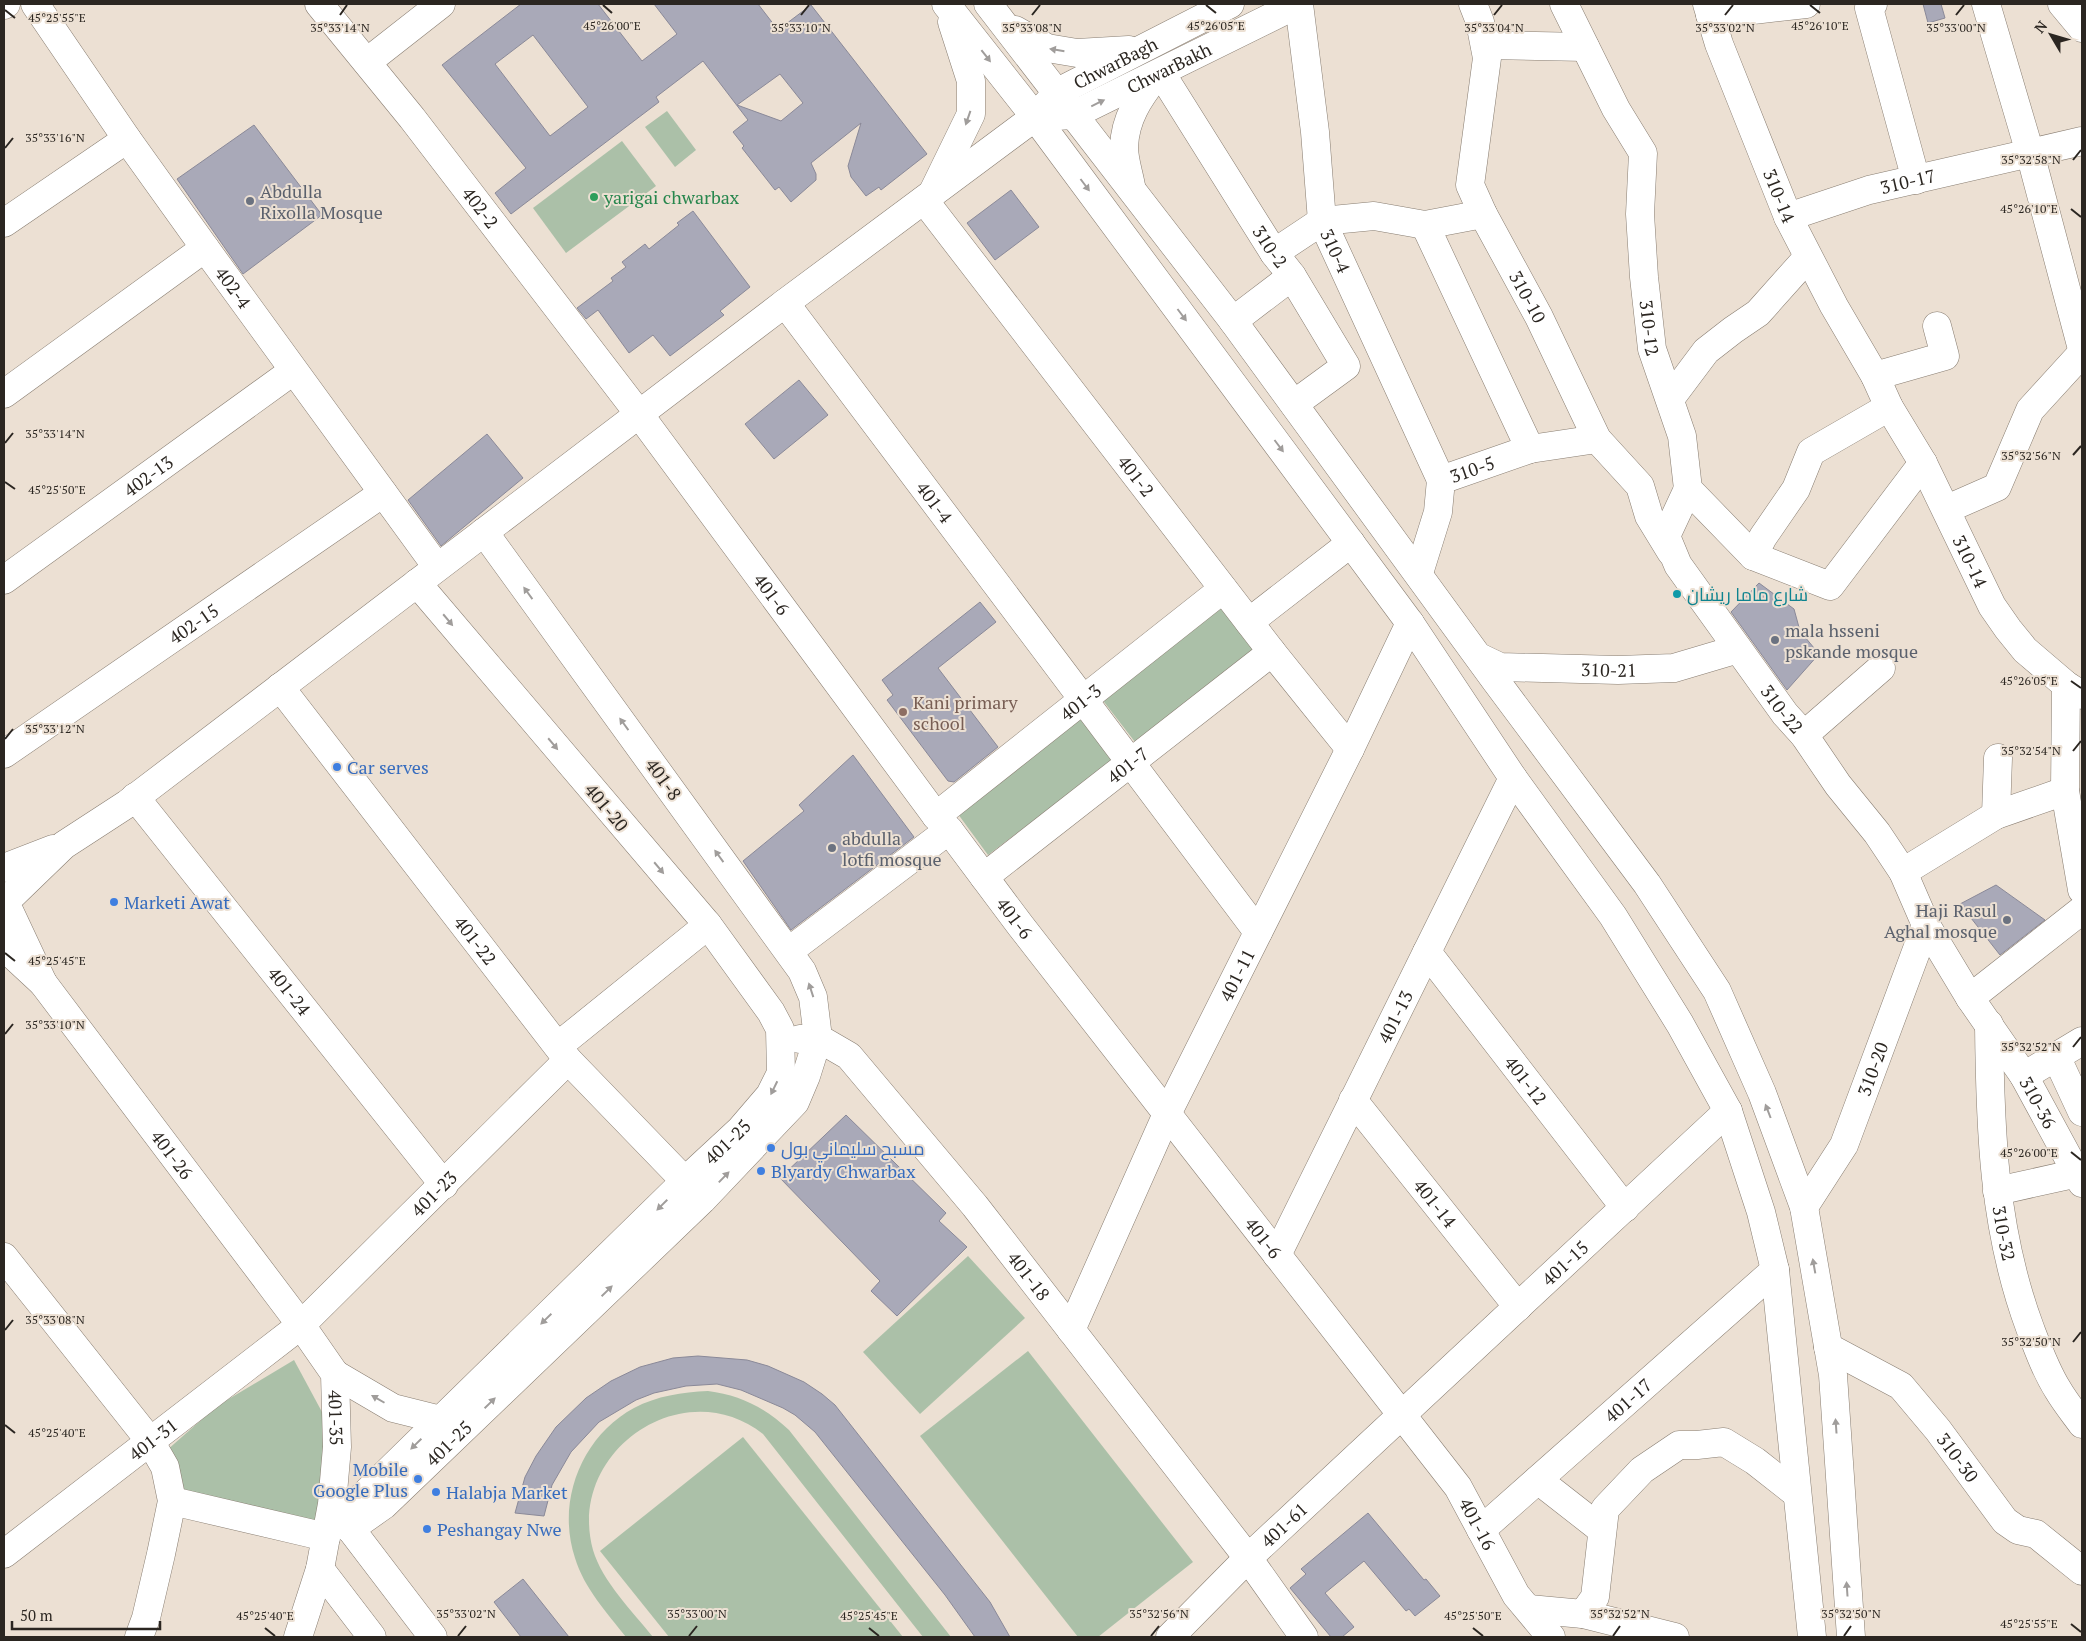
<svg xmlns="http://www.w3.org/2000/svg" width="2086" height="1641" font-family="'PT Serif',Cairo,serif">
<rect width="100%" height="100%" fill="#ece0d3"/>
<g fill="#abc0a8">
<polygon points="667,111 696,150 675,167 645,127"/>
<polygon points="622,141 656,186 566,253 533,208"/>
<polygon points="1221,606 1255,650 1135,742 1101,698"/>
<polygon points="1083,714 1116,758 988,855 955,810"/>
<polygon points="968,1256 1025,1318 920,1414 863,1352"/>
<polygon points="1028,1351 1193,1562 1098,1637 1078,1637 920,1436"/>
<polygon points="294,1360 329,1425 322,1530 175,1499 166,1451 217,1406"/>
<path d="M708,1391C740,1395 766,1408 789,1430L951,1637H923L763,1434C683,1371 566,1452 593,1550C602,1581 633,1612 653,1637H626C607,1613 584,1588 575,1558C556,1501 582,1436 634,1408C657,1396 682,1392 708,1391Z"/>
<polygon points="743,1437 903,1637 669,1637 600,1551"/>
</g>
<g fill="#a9a9b8" stroke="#8a8998" fill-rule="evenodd">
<path d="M521,4H598L642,61L677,34L654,4H758L778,30L811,5L927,154L881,190L879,187L866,196L851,177L848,166L861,123L811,163L816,174V180L791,202L779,187L775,190L742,148L744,146L733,132L748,120L703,61L656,97L659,102L511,214L495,193L526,168L442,65ZM533,35L588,107L550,136L495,64ZM780,74L803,103L781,121L737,105Z"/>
<polygon points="1923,4 1941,4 1945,18 1928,23"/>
<polygon points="254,125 322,215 243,274 177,179"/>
<polygon points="1011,190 1039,227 995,260 967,223"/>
<polygon points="693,211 750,287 720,311 724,315 670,356 653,335 629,353 598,310 586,319 577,308 613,281 611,278 626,267 622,262 645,244 649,249 679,225 677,223"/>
<polygon points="799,380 828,415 774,459 745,424"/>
<polygon points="487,434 523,478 441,546 408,500"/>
<polygon points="1759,583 1794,609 1800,631 1819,654 1787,690 1731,612"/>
<polygon points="980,602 996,622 938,668 998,747 954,782 948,781 887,700 893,695 882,680"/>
<polygon points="853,755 914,837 791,930 743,861 804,811 799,805"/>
<polygon points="1996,885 2045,920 2000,955 1960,904"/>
<polygon points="846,1115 946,1213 939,1221 967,1247 897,1316 871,1291 880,1281 780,1178"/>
<polygon points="698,1356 747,1360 768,1366 804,1382 822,1394 835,1405 990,1602 1010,1637 975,1637 945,1595 815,1432 795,1415 783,1408 741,1390 717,1384 686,1386 654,1393 636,1400 599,1422 571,1452 552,1485 544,1516 515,1513 525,1477 536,1456 556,1427 586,1398 611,1381 640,1367 673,1358"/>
<polygon points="1368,1513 1424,1580 1426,1579 1440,1596 1415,1616 1409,1609 1406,1611 1364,1561 1325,1593 1354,1627 1342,1637 1331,1637 1290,1588 1306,1574 1301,1569"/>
<polygon points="523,1579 569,1637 521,1637 494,1602"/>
</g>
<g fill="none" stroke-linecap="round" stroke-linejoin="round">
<defs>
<g id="minor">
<path id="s1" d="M35,4L127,139L205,248L437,567"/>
<path id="s2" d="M319,4L412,118L639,414L936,816L949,830L1020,925L1458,1487L1516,1595L1551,1637"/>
<path id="s3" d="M1299,4L1315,132L1322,221L1441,480"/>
<path id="s4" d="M1473,4L1480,22L1487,58L1470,185L1483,214L1539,317L1597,439L1640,486L1649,516L1671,552"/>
<path id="s5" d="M1564,4L1616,109L1643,153L1640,214L1644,277L1652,349L1682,436L1688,489L1753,556L1830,586L1923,463"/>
<path id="s6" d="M1707,4L1719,44L1788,217L1834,306L1875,376L1889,407L1923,463L1992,606L2008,629L2025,650L2066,685L2082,695"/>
<polyline points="1873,4 1869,8 1916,180"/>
<polyline points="1986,4 2030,153 2082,349"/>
<polyline points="2062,4 2082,28"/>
<polyline points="4,5 6,4"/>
<polyline points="1710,15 1806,4"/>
<polyline points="1485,45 1585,47"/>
<polyline points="367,62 441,4"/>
<path id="s7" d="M1161,73L1274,253L1292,276L1346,366L1294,404"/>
<path id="s8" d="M924,200L1272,652L1350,749"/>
<path id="s9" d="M1788,217L1869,190L2082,141"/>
<polyline points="4,223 127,139"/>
<polyline points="1425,225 1530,449"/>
<polyline points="1274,253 1322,221 1374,216 1425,225 1483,214"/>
<path id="s10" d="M785,303L1258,932"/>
<polyline points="1233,321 1292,276"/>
<polyline points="1875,376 1945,356 1937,326"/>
<polyline points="4,394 205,248"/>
<polyline points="1670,399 1706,351 1733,330 1758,313 1808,257"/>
<path id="s11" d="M1688,489L1666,536L1678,565L1785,714L1804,735L1838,785L1877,833L1903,872L1926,925L1970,998L2024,1076L2082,1183"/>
<polyline points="1947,509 1997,487 2030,410 2082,353"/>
<polyline points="1753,556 1763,537 1796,489 1811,452 1889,407"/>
<path id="s12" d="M1419,573L1438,512L1441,480L1530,449L1597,439"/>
<path id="s13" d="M4,580L293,371"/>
<polyline points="1249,622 1351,543"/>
<path id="s14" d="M1479,657L1500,667L1618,670L1674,668L1738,649"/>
<polyline points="2066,685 2065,791 2082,890"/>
<path id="s15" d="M280,687L568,1060L685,1181"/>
<polyline points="1804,735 1881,668"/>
<path id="s16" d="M4,754L383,493"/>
<path id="s17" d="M135,797L444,1185"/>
<polyline points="1996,815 1998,758"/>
<path id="s18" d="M936,816L1223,589"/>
<polyline points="4,868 53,849"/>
<polyline points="1903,872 1996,815 2065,791"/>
<path id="s19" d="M984,877L1272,652"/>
<path id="s20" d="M4,947L43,983L301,1325L335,1374L337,1447L332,1504L320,1569L298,1637"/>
<polyline points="789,951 949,830"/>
<path id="s21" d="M1427,952L1625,1208"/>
<polyline points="43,983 5,902 64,845 127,804 785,303 1035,117"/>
<polyline points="1970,998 2082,910"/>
<path id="s22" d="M1989,1024C1990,1128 1993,1229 2030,1328C2038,1349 2046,1371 2058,1390C2065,1402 2074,1413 2082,1424"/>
<path id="s23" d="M800,1039L818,1038L849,1056L975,1206L1248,1558L1304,1637"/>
<polyline points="558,1046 708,925"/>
<polyline points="2056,1056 2082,1112"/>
<polyline points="2024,1076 2082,1041"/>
<path id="s24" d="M1353,1100L1518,1307"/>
<polyline points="1997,1191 2078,1173"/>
<path id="s25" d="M1804,1207L1844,1145L1926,925"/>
<path id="s26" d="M1277,1255L1513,778"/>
<polyline points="4,1257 150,1441 165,1467 172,1501 161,1554 146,1618 139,1637"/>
<path id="s27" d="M1071,1330L1167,1114L1350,749L1410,623"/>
<path id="s28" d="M1828,1347L1901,1386L1938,1430L2005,1521L2018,1530L2036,1534L2082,1571"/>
<polyline points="335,1374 393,1408 441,1420"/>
<polyline points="1538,1480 1602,1530"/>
<polyline points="172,1501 326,1537"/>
<polyline points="340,1515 433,1637"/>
<path id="s29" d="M350,1529L384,1505L702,1200L795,1102L806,1076L818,1038L813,997L802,971L484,532"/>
<path id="s30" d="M350,1529L361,1498L685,1181L740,1130L770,1095L781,1073L780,1029L771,1012L708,925L417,583"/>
<path id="s31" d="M1481,1530L1775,1270"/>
<path id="s32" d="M4,1554L301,1325L568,1060"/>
<polyline points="320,1569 372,1637"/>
<polyline points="1529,1609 1583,1614 1595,1597 1605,1509 1642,1470 1679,1445 1697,1445 1724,1442 1755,1461 1797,1494"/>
<polyline points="1583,1614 1675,1637"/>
<path id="s33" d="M1170,1637L1248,1558L1728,1111"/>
</g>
<g id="major">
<polyline points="946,4 1035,117 1410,623 1513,778 1613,916 1680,1024 1728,1111 1761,1212 1775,1270 1812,1637"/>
<polyline points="988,4 1233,321 1495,680 1647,884 1717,991 1762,1093 1804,1207 1833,1375 1851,1637"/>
<polyline points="1015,30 1047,48 1077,53 1129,50"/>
<path id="s34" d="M1046,105L1058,92L1230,4"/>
<path id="s35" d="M1056,116L1073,115L1298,4"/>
<path d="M1131,186C1129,174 1124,160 1124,147C1125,118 1139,98 1156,76"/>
<polyline points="932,194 971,114 971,81 952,22"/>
</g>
</defs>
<use href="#minor" stroke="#887d71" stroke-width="29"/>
<use href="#major" stroke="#887d71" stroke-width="29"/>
<use href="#minor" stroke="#fff" stroke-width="28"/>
<use href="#major" stroke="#fff" stroke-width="28"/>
</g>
<defs><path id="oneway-solid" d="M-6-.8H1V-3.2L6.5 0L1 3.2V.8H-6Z" transform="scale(1.25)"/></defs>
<g fill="#a09d9b">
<use href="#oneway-solid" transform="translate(1057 50) rotate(-171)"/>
<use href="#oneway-solid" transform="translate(986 56) rotate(52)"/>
<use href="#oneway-solid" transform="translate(1098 103) rotate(-26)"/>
<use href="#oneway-solid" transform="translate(968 118) rotate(109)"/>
<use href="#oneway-solid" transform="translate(1085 185) rotate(53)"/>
<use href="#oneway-solid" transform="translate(1182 315) rotate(53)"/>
<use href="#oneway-solid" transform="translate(1279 446) rotate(53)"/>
<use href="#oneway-solid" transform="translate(528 593) rotate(-126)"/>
<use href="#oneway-solid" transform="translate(448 620) rotate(50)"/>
<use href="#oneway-solid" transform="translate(624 724) rotate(-126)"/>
<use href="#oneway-solid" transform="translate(553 744) rotate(50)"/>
<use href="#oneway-solid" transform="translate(719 856) rotate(-126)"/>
<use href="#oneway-solid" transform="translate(659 868) rotate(50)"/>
<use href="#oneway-solid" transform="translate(811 990) rotate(-108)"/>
<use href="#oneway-solid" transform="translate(774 1088) rotate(116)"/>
<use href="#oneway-solid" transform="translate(1768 1111) rotate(-111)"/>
<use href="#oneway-solid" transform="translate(724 1177) rotate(-46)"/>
<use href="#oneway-solid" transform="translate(662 1205) rotate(135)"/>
<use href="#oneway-solid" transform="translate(1814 1266) rotate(-100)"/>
<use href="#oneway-solid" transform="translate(607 1291) rotate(-44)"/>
<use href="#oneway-solid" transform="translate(546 1319) rotate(136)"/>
<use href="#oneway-solid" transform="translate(378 1399) rotate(-150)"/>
<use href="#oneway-solid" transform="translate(490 1403) rotate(-44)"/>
<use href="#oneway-solid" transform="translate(1836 1426) rotate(-94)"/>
<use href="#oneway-solid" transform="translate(416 1444) rotate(136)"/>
<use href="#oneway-solid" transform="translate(1847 1589) rotate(-94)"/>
</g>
<path fill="none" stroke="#2b2621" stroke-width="2" d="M603,5L612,13M1206,5L1216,13M1810,5L1820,13M5,10L15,18M340,15L347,5M801,15L809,5M1032,15L1040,5M1494,15L1502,5M1725,15L1733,5M1956,15L1964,5M5,148L13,138M2073,160L2081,150M2071,209L2081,217M5,443L13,433M2073,455L2081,446M5,482L15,489M2071,681L2081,688M5,739L13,729M2073,751L2081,741M5,953L15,961M5,1034L13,1024M2073,1047L2081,1037M2071,1152L2081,1160M5,1330L13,1320M2073,1342L2081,1332M5,1425L15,1433M2071,1624L2081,1632M265,1628L275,1636M869,1628L879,1636M1473,1628L1483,1636M458,1636L466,1626M689,1636L697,1626M1151,1636L1159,1626M1613,1636L1620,1626M1844,1636L1851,1626"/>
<circle fill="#2e9e5b" stroke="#ece0d3" stroke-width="2" cx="594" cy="197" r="5"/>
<g fill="#6b7280" stroke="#ece0d3" stroke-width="2">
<circle cx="250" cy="201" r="5"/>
<circle cx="1775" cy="640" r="5"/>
<circle cx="832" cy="848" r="5"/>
<circle cx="2007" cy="920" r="5"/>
</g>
<circle fill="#0f9aa8" stroke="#ece0d3" stroke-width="2" cx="1677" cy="594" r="5"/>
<circle fill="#8d6e63" stroke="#ece0d3" stroke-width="2" cx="903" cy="712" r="5"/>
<g fill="#3f7fe0" stroke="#ece0d3" stroke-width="2">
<circle cx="337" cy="767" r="5"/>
<circle cx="114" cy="902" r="5"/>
<circle cx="771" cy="1148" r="5"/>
<circle cx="761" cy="1171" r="5"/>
<circle cx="418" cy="1479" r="5"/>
<circle cx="436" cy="1492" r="5"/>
<circle cx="427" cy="1529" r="5"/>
</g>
<g text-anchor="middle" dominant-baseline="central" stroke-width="4" stroke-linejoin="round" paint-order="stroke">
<g font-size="18" fill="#2b2621" stroke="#ece0d3">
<text stroke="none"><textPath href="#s34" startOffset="82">ChwarBagh</textPath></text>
<text stroke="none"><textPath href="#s35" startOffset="124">ChwarBakh</textPath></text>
<text stroke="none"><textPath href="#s9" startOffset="125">310-17</textPath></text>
<text stroke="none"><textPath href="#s6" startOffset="205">310-14</textPath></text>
<text stroke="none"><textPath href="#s2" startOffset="260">402-2</textPath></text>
<text stroke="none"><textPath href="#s7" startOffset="205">310-2</textPath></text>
<text stroke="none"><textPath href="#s3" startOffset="251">310-4</textPath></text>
<text stroke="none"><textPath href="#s1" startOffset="346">402-4</textPath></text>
<text stroke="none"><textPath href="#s4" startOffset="310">310-10</textPath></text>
<text stroke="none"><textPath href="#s5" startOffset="344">310-12</textPath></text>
<text stroke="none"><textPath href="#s12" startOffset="129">310-5</textPath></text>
<text stroke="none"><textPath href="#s8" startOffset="348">401-2</textPath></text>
<text stroke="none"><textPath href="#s13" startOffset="178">402-13</textPath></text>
<text stroke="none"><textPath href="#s10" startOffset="249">401-4</textPath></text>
<text stroke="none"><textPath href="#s6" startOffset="618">310-14</textPath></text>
<text stroke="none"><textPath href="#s2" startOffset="744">401-6</textPath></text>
<text stroke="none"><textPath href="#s16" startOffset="230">402-15</textPath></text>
<text stroke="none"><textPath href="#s14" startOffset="132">310-21</textPath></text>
<text stroke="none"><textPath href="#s18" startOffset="184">401-3</textPath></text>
<text stroke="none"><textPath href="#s11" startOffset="261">310-22</textPath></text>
<text stroke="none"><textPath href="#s19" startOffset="182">401-7</textPath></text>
<text transform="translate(664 779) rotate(54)">401-8</text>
<text transform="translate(607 807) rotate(50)">401-20</text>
<text stroke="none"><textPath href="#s2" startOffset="1149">401-6</textPath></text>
<text stroke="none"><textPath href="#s15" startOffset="320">401-22</textPath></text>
<text stroke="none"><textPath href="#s27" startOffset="392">401-11</textPath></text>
<text stroke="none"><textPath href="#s17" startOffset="248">401-24</textPath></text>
<text stroke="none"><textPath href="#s26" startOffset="266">401-13</textPath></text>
<text stroke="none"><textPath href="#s25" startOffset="155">310-20</textPath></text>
<text stroke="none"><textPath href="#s21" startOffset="162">401-12</textPath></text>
<text stroke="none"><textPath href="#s11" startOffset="732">310-36</textPath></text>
<text stroke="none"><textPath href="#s30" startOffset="544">401-25</textPath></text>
<text stroke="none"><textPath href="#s20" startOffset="268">401-26</textPath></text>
<text stroke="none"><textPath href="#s32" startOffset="562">401-23</textPath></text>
<text stroke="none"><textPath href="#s24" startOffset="132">401-14</textPath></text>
<text stroke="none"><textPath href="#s22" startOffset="210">310-32</textPath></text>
<text stroke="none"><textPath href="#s2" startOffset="1554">401-6</textPath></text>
<text stroke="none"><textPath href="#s33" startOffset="544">401-15</textPath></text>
<text stroke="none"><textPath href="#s23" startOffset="338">401-18</textPath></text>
<text stroke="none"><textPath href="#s31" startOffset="196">401-17</textPath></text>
<text stroke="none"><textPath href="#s20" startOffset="585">401-35</textPath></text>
<text stroke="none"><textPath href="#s32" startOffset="188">401-31</textPath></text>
<text stroke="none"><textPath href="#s29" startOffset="131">401-25</textPath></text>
<text stroke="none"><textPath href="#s28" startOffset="174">310-30</textPath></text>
<text stroke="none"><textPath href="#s33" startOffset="160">401-61</textPath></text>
<text stroke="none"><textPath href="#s2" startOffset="1912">401-16</textPath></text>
</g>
<g font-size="18" fill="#5b616d" stroke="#ece0d3" text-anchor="start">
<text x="260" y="191">Abdulla<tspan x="260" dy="21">Rixolla Mosque</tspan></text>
<text x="1785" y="630">mala hsseni<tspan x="1785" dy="21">pskande mosque</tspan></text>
<text x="842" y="838">abdulla<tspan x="842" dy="21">lotfi mosque</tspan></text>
<text x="1997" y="910" text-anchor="end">Haji Rasul<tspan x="1997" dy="21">Aghal mosque</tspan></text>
</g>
<g font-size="18" fill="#27864d" stroke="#ece0d3" text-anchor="start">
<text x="604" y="197">yarigai chwarbax</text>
</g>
<g font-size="18" fill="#0d838f" stroke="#ece0d3" text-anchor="start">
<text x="1687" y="594">شارع ماما ريشان</text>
</g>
<g font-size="18" fill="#785e54" stroke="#ece0d3" text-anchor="start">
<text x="913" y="702">Kani primary<tspan x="913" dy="21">school</tspan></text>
</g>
<g font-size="18" fill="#366cbe" stroke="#ece0d3" text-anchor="start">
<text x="347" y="767">Car serves</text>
<text x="124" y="902">Marketi Awat</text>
<text x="781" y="1148">مسبح سلیماني بول</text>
<text x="771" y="1171">Blyardy Chwarbax</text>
<text x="408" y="1469" text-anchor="end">Mobile<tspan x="408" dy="21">Google Plus</tspan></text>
<text x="446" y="1492">Halabja Market</text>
<text x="437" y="1529">Peshangay Nwe</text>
</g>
</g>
<g font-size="12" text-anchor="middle" fill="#2b2621" stroke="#ece0d3" stroke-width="4" stroke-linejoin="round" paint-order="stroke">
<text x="57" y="22">45°25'55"E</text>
<text x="612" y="30">45°26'00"E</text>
<text x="1216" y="30">45°26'05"E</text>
<text x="1820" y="30">45°26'10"E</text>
<text x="340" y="32">35°33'14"N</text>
<text x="801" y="32">35°33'10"N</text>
<text x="1032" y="32">35°33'08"N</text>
<text x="1494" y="32">35°33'04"N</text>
<text x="1725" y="32">35°33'02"N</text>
<text x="1956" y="32">35°33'00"N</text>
<text x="55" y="142">35°33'16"N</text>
<text x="2031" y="164">35°32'58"N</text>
<text x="2029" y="213">45°26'10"E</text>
<text x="55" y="438">35°33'14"N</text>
<text x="2031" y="460">35°32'56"N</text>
<text x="57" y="494">45°25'50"E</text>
<text x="2029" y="685">45°26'05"E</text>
<text x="55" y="733">35°33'12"N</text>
<text x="2031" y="755">35°32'54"N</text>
<text x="57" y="965">45°25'45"E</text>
<text x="55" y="1029">35°33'10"N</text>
<text x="2031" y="1051">35°32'52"N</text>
<text x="2029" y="1157">45°26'00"E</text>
<text x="55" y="1324">35°33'08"N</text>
<text x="2031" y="1346">35°32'50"N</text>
<text x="57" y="1437">45°25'40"E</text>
<text x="466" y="1618">35°33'02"N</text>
<text x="697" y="1618">35°33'00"N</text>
<text x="1159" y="1618">35°32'56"N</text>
<text x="1620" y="1618">35°32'52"N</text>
<text x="1851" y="1618">35°32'50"N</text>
<text x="265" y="1620">45°25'40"E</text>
<text x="869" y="1620">45°25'45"E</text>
<text x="1473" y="1620">45°25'50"E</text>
<text x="2029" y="1628">45°25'55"E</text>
</g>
<rect width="2086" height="1641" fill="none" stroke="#2b2621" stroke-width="10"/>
<g transform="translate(2051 35) rotate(308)" stroke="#ece0d3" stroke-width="4" paint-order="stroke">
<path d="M0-4L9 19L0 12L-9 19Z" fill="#2b2621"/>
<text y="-8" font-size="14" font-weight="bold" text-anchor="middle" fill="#2b2621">N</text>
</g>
<path d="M12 1621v8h148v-8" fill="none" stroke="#2b2621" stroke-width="2.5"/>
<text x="20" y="1621" font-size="15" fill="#2b2621" stroke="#ece0d3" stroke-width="4" paint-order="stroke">50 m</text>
</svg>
